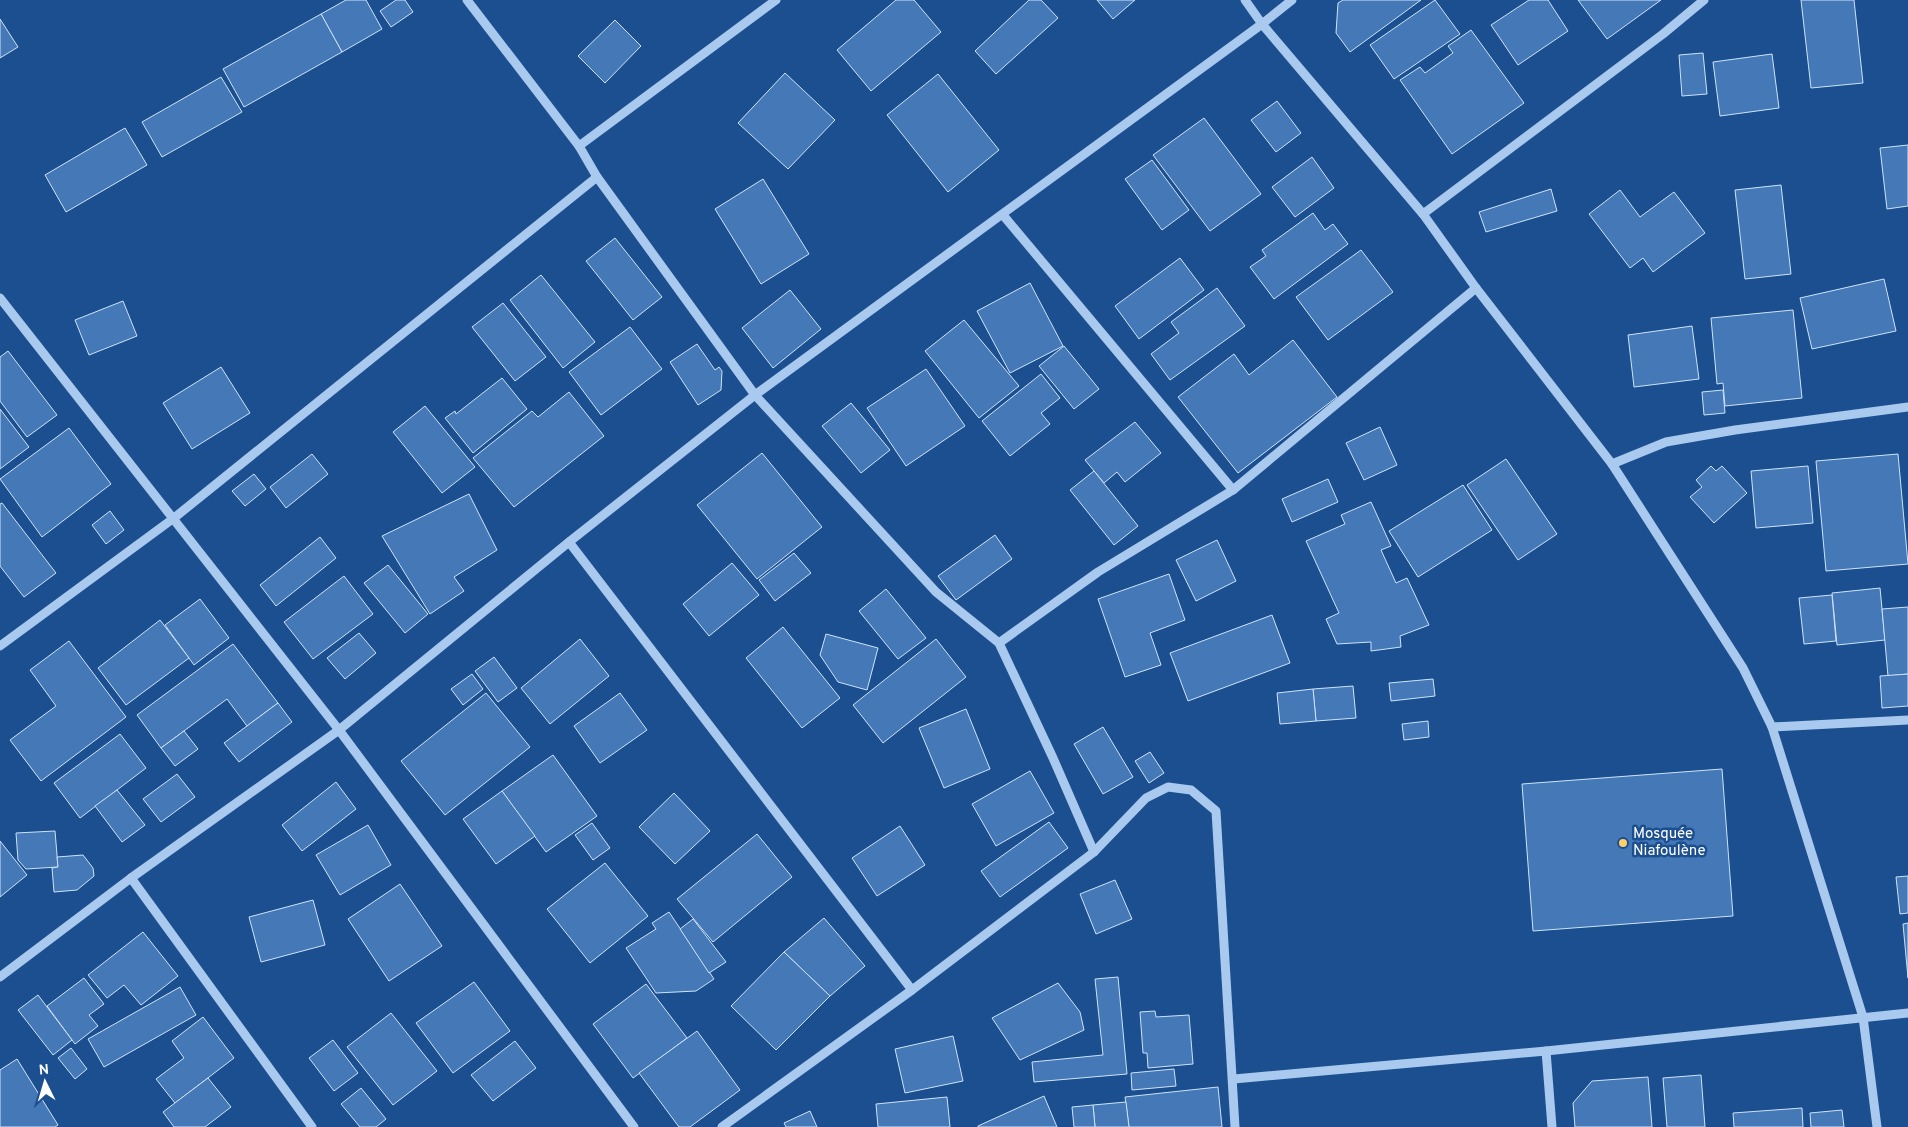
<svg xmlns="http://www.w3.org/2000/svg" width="1908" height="1127" font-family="Overpass,sans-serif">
<rect width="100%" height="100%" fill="#1b4f8f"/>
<g fill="#4478b7" stroke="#cfe3fa">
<polygon points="346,0 366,0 382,29 342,52 321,14"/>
<polygon points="396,0 405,0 413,12 391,27 380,11"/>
<polygon points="896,0 914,0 941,32 871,91 837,50"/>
<polygon points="1029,0 1041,0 1058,18 996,74 975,51"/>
<polygon points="1097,0 1135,0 1113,19"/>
<polygon points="1343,0 1421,0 1350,52 1336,33 1338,3"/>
<polygon points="1435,0 1460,34 1394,79 1370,45"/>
<polygon points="1529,0 1548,0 1568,31 1518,65 1491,25"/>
<polygon points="1578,0 1661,0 1607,39"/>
<polygon points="1801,0 1854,0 1863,83 1811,88"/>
<polygon points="321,14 342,52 244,107 223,69"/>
<polygon points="0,19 18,47 0,58"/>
<polygon points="615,20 641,46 605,83 578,56"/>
<polygon points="1471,30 1524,103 1452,154 1400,80 1420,67 1425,73 1453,53 1448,46"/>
<polygon points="1703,53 1707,94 1682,96 1679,55"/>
<polygon points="1772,54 1779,108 1720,116 1713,62"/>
<polygon points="785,73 835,120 788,169 738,123"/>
<polygon points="938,74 999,150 948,192 887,115"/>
<polygon points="221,77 242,112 162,157 142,122"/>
<polygon points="1277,101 1301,133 1276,152 1251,120"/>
<polygon points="1204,118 1261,194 1210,231 1153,155"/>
<polygon points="125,128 147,165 66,212 45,175"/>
<polygon points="1908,145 1908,206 1887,209 1880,148"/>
<polygon points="1312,157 1334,188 1295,217 1272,187"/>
<polygon points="1152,160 1189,210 1162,230 1125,179"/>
<polygon points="763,179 809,254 761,284 715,209"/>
<polygon points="1781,185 1791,274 1745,279 1735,190"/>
<polygon points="1551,189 1557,211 1486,232 1479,212"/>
<polygon points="1620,190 1640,217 1674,192 1705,233 1653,272 1643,258 1630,268 1589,214"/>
<polygon points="1313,213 1325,230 1333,224 1348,244 1274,299 1250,267 1266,256 1262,250"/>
<polygon points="615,238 662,297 633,320 586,261"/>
<polygon points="1361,250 1393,292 1328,340 1296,297"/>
<polygon points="1180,258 1204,290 1139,339 1115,306"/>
<polygon points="541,275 595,342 563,368 510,300"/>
<polygon points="1884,279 1896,331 1812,349 1800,298"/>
<polygon points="1030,283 1063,346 1010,373 977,311"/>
<polygon points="1217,288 1245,326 1170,380 1151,354 1179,333 1171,322"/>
<polygon points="790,290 821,329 773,368 742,328"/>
<polygon points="123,301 137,336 89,355 75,320"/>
<polygon points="503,303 546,357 515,381 472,327"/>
<polygon points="1793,310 1802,398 1725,406 1723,383 1717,384 1711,318"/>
<polygon points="964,320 1019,386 979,418 925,351"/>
<polygon points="1692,326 1699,379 1634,387 1628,335"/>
<polygon points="630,327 662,369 601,415 569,372"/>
<polygon points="1293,340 1337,397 1238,473 1178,397 1234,354 1249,375"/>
<polygon points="697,344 715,370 719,367 722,371 721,390 698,405 670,362"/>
<polygon points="1064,346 1099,389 1074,409 1039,366"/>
<polygon points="8,351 57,415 27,437 0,401 0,357"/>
<polygon points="221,367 250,413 192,449 163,403"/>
<polygon points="926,369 965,426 906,466 867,408"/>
<polygon points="1041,374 1060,398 1041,413 1050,424 1010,456 982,421"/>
<polygon points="502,378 527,409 473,453 445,418 455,411 456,414"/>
<polygon points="1723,390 1725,413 1704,415 1702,392"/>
<polygon points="569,392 604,436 514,507 473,458 532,411 538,417"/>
<polygon points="851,403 890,450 861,473 822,426"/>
<polygon points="425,406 475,467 442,493 393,432"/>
<polygon points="0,409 29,447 0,469"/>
<polygon points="1135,422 1161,453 1125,482 1117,472 1104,483 1085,460"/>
<polygon points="1380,427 1397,465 1364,480 1346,443"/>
<polygon points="69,428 111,484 42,537 0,479"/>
<polygon points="762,453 822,527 757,579 697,505"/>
<polygon points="312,454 328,474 286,508 270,487"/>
<polygon points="1898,454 1908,564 1826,571 1816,461"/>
<polygon points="1506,459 1557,534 1518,560 1467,485"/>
<polygon points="1711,466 1716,471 1722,466 1747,493 1714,523 1690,497 1702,487 1696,480"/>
<polygon points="1808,466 1813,523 1756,528 1751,471"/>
<polygon points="1094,471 1138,526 1114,545 1070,490"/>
<polygon points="254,474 266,489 245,506 232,491"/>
<polygon points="1328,479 1338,502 1292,522 1282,499"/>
<polygon points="1463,485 1492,530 1418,577 1389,531"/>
<polygon points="469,494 497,550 454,577 464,591 430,614 382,536"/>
<polygon points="1371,502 1391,546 1381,550 1396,583 1407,578 1429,625 1400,636 1401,647 1371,651 1371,642 1337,644 1326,619 1339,613 1306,541 1345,524 1341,515"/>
<polygon points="2,503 56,573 24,597 0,566 0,504"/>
<polygon points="110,511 124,530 106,544 92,525"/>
<polygon points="995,535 1012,559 956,600 938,576"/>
<polygon points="320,537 336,558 276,606 260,585"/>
<polygon points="1217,540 1236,581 1196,601 1176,560"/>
<polygon points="794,553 811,573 775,601 759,580"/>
<polygon points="732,563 759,595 709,636 683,604"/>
<polygon points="388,565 428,614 405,633 364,583"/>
<polygon points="1169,574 1185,620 1150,633 1161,665 1125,677 1098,599"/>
<polygon points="344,576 373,614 313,659 284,622"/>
<polygon points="1880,588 1885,640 1837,645 1832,593"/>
<polygon points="886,589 926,638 898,659 859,611"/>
<polygon points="1832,595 1836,641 1804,644 1799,598"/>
<polygon points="200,599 229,638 194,665 165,625"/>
<polygon points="1908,607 1908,674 1888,676 1882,609"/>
<polygon points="1272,615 1290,663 1188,701 1170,653"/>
<polygon points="160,620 189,658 126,705 98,668"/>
<polygon points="783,627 840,698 802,728 746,658"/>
<polygon points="359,633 376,653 345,679 327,658"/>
<polygon points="826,634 878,648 867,690 838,682 820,655"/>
<polygon points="580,639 609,676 550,724 521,688"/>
<polygon points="936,639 966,677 883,743 853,705"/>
<polygon points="69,641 126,717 41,781 10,740 56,706 30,670"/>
<polygon points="233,644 278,703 247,726 227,699 161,748 137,715"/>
<polygon points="494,657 517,688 498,702 475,671"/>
<polygon points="472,674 483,689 463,705 451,689"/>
<polygon points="1908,674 1908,706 1882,708 1880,676"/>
<polygon points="1433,679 1435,696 1391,701 1389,683"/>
<polygon points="1353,686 1356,718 1316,721 1313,689"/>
<polygon points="1313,689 1316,721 1280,724 1277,693"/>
<polygon points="486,693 530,747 445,815 401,761"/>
<polygon points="620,693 647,730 600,763 574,726"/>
<polygon points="278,703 292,722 239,762 224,743"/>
<polygon points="966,709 990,769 944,788 919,728"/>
<polygon points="1428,721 1429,737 1404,740 1402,724"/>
<polygon points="1103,727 1133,777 1103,794 1074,744"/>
<polygon points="184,731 198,749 175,766 161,748"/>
<polygon points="120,734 146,768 80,818 54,783"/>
<polygon points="1150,752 1164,773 1149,783 1135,761"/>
<polygon points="553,755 597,816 546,852 502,791"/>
<polygon points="1722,769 1733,916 1533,931 1522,784"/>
<polygon points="1030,771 1054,813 996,846 972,804"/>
<polygon points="177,774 195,797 161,822 143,799"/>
<polygon points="336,782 356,809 302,851 282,825"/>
<polygon points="117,790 145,825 122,842 95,806"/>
<polygon points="502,791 535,836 496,864 463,819"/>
<polygon points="674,793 710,831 675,864 639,827"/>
<polygon points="1049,822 1068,848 1000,897 981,871"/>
<polygon points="592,823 610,848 593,860 575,835"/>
<polygon points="368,825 391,865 340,895 316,855"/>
<polygon points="900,826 925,865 877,896 852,858"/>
<polygon points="55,831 58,867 26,869 18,860 16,833"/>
<polygon points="757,834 792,877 713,942 677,899"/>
<polygon points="0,841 27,875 0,897"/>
<polygon points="83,855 93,868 94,876 77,890 54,892 52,868 58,867 57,857"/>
<polygon points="605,863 648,916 590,963 547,909"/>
<polygon points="1908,876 1908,913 1900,914 1896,877"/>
<polygon points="1115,880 1132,919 1096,934 1080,894"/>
<polygon points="400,884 442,946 389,981 348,919"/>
<polygon points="313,900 325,945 261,962 249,917"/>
<polygon points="669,912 714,979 696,991 656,993 626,948 656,929 652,923"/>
<polygon points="824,918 865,966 830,996 784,952"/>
<polygon points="693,919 726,962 709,973 680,929"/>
<polygon points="1908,923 1908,978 1903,924"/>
<polygon points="143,932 178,976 141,1005 124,985 107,998 88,975"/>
<polygon points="784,952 830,996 776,1050 731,1006"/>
<polygon points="1118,977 1127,1074 1034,1082 1032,1062 1103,1055 1095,979"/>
<polygon points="84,978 104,1004 89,1015 98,1026 75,1044 47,1006"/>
<polygon points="474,982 510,1031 453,1073 416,1023"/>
<polygon points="1058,983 1080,1012 1084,1030 1020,1060 992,1018"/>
<polygon points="646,984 687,1038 633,1078 593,1024"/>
<polygon points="180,987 196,1015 104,1067 88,1039"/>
<polygon points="38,995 72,1040 53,1055 18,1010"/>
<polygon points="1155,1011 1156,1017 1189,1015 1193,1064 1148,1068 1147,1053 1143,1053 1140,1012"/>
<polygon points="391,1013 437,1071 393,1105 347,1047"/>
<polygon points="203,1017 234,1058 175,1103 156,1079 184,1058 172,1041"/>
<polygon points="697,1031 740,1090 690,1127 679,1127 639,1073"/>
<polygon points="953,1036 963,1081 905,1093 895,1049"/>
<polygon points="333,1040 358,1073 334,1091 309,1058"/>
<polygon points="515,1041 536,1068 493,1101 471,1075"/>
<polygon points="71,1048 87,1069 75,1079 58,1058"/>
<polygon points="17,1059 58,1125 55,1127 0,1127 0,1070"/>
<polygon points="1174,1069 1176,1086 1132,1090 1131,1073"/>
<polygon points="1701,1075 1705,1127 1667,1127 1663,1078"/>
<polygon points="1648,1077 1652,1127 1575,1127 1573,1103 1592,1081"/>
<polygon points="208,1078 231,1107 205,1127 174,1127 163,1112"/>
<polygon points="1218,1087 1222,1127 1129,1127 1125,1097"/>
<polygon points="361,1088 386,1119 376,1127 360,1127 341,1104"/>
<polygon points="1044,1096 1057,1127 978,1127 978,1126"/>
<polygon points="947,1097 950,1127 878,1127 876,1104"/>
<polygon points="1126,1102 1129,1127 1095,1127 1093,1105"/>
<polygon points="1093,1105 1095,1127 1074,1127 1072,1107"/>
<polygon points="1802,1108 1803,1127 1734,1127 1733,1113"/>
<polygon points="1842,1110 1844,1127 1811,1127 1810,1113"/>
<polygon points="810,1111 817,1127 786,1127 784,1123"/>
</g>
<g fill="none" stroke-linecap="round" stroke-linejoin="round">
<g stroke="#a9c9ee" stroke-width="9">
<polyline points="467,0 579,146 597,177 755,395 936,592 999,643 1053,758 1094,852"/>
<polyline points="1245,0 1262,24 1423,214 1476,288 1612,464 1743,668 1772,727 1863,1017 1877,1127"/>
<polyline points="579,146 776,0"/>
<polyline points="1423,214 1663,34 1704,0"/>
<polyline points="1003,215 1233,490"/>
<polyline points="0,298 339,730 634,1127"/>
<polyline points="1612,464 1666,442 1735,430 1908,407"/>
<polyline points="569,542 912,990"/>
<polyline points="999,643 1098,572 1233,490 1476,288"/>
<polyline points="0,646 174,518 597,177"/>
<polyline points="1772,727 1908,720"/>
<polyline points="131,878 312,1127"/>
<polyline points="0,977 131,878 339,730 569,542 755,395 1262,24 1292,0"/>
<polyline points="1546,1051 1552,1127"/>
<polyline points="1234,1079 1546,1051 1908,1013"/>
<polyline points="722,1127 912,990 1094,852 1146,798 1168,787 1191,790 1216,811 1235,1127"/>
</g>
</g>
<circle fill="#ffd166" stroke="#1b4f8f" stroke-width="2" cx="1623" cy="843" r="5"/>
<g text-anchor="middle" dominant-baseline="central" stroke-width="5" stroke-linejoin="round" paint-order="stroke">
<g font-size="15" fill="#fff" stroke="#1b4f8f" text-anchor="start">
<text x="1633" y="834">Mosquée<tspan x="1633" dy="17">Niafoulène</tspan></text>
</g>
</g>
<g transform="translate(45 1082) rotate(355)" stroke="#1b4f8f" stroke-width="4" paint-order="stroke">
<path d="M0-4L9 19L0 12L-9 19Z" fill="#ffffff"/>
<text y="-8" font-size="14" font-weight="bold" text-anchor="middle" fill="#ffffff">N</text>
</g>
</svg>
